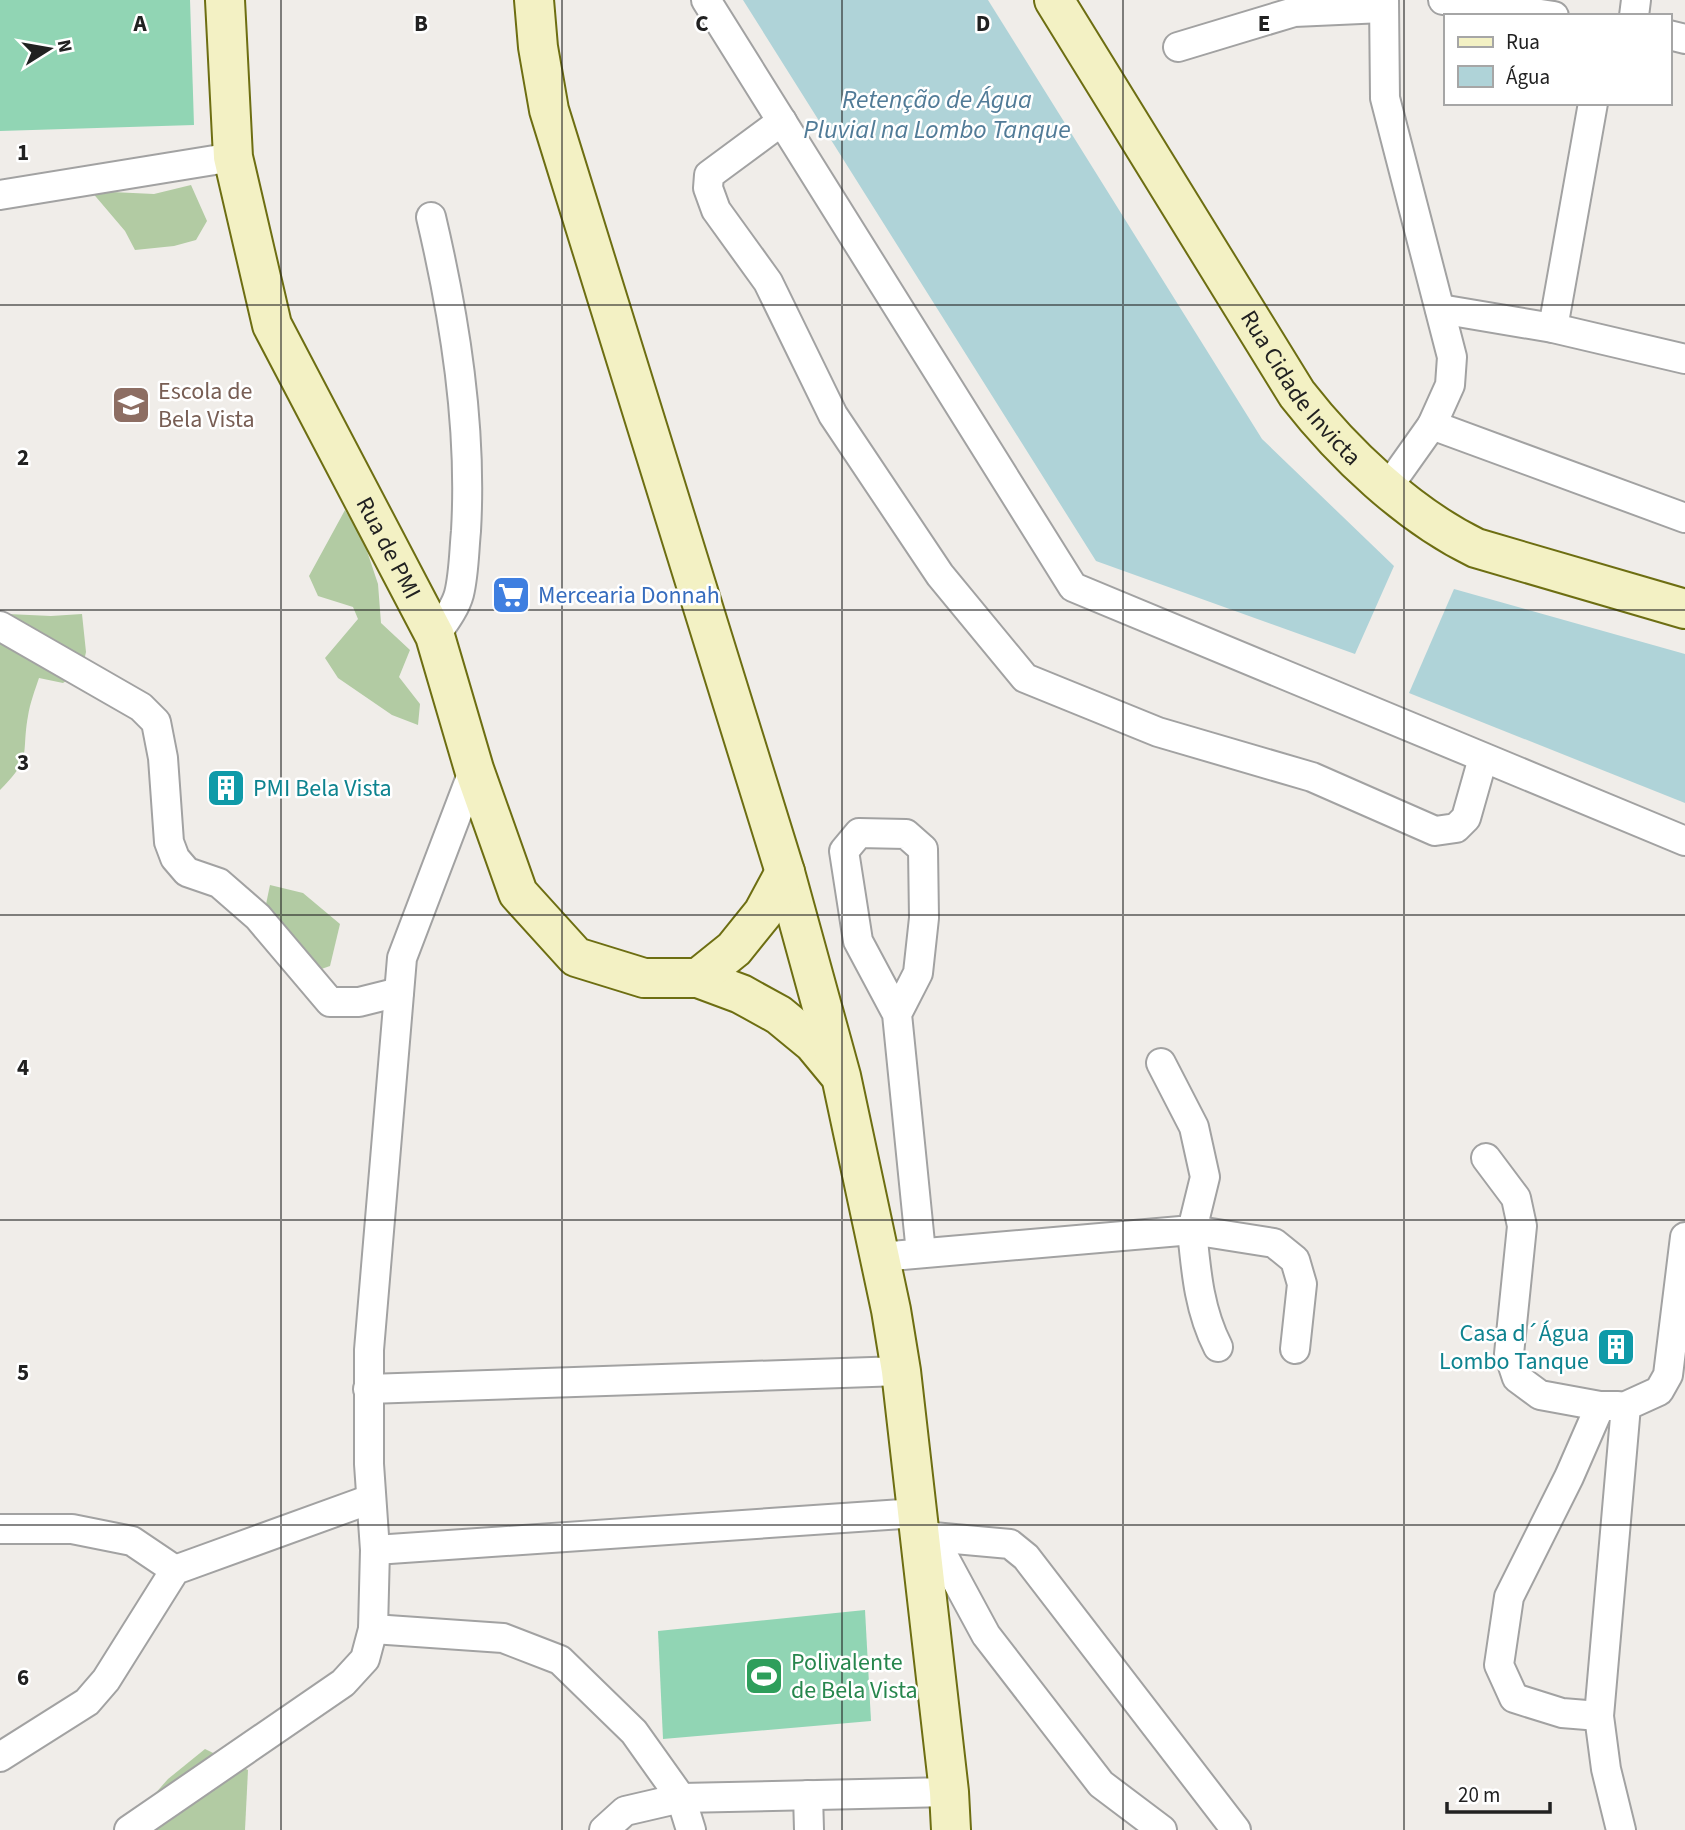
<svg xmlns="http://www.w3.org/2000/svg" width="1685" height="1830" font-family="'Source Sans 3',sans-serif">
<rect width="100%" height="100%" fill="#f0ede9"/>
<g fill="#b2cba3">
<polygon points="191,185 207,221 196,240 174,246 135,250 125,231 91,191 154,194"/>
<polygon points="345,510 364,542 378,584 381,623 410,650 399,677 420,704 418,725 392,715 338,678 325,658 358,619 353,607 318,596 309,576"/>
<path d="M8,614L51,616L82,614L86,652L82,670L63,683L39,678C35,690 30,703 28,716C21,755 33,757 0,790V620Z"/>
<polygon points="270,885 303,893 340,924 330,966 307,974 259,938"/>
<polygon points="205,1749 248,1770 245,1830 123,1830 168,1779"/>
</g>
<g fill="#91d5b4">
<polygon points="0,0 190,0 194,125 0,131"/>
<polygon points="865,1610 871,1721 663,1739 658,1631"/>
</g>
<g fill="#afd3d8">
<polygon points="743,0 988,0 1262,439 1394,566 1355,654 1096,561"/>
<polygon points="1454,589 1685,654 1685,803 1409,693"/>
</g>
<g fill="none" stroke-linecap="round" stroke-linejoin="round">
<defs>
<g id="street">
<polyline points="706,0 1073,587 1685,841"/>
<polyline points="1384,0 1385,98 1452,357 1450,385 1432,425 1388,487"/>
<polyline points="1443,0 1554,16"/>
<polyline points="1634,16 1636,0"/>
<polyline points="1669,35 1685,39"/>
<polyline points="1178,47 1294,12 1383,8"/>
<polyline points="782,121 709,175 708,188 716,210 768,282 833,415 940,575 1025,678 1158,732 1312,777 1435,831 1456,828 1466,818 1483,758"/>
<polyline points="0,195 233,157"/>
<path d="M431,217C455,319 472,426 466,531C464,551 464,574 459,594C455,609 443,624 435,636"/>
<polyline points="1440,309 1553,328 1685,359"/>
<polyline points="1553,328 1593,103"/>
<polyline points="1432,425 1685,518"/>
<polyline points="0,626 141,707 156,722 163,758 169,842 175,858 187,872 219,883 258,917 330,1002 359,1002 399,992"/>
<polyline points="897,1014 918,973 924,918 923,849 906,834 859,833 844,851 858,941 897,1014 921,1253"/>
<polyline points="1486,1158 1516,1198 1522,1226 1509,1354 1517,1378 1540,1395 1600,1406 1618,1406"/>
<polyline points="880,1257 1192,1230 1205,1177 1194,1127 1161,1063"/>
<path d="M1218,1347C1199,1310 1196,1271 1192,1230L1274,1243L1295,1260L1302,1284L1295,1349"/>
<polyline points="368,1389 901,1371"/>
<polyline points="0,1529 72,1529 132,1541 175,1570"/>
<polyline points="933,1537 986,1635 1101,1784 1162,1830"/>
<polyline points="920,1538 933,1537 1010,1544 1026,1557 1236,1830"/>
<polyline points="375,1550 917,1513"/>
<polyline points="373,1629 503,1638 560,1660 634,1732 681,1798 691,1830"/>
<polyline points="1599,1716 1562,1713 1514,1698 1499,1665 1509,1597 1569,1477 1600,1406"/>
<polyline points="0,1757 87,1702 106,1680 175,1570 371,1499"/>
<polyline points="808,1795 809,1830"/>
<polyline points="129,1830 343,1683 365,1659 373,1629 375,1550 369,1464 369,1350 402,958 474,769"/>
<polyline points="604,1830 625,1811 681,1798 949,1792"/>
<polyline points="1621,1830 1606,1769 1599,1716 1626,1406 1659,1391 1668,1375 1685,1237"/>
</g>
<g id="secondary">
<path id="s1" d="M225,0L233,157L272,325L435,636L474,769L518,893L576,957L644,978H698L741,994L779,1015L813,1043L837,1072"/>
<polyline points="534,0 538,47 549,110 785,872 841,1076 891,1310 901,1371 949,1792 951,1830"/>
<path id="s2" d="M1054,0L1297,394C1343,453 1408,515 1476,548L1685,609"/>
<polyline points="698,978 734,949 763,913 785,872"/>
</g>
</defs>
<use href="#street" stroke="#a2a2a2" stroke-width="32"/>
<use href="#secondary" stroke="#6d6e12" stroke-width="42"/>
<use href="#street" stroke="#fff" stroke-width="28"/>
<use href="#secondary" stroke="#f3f1c4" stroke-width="38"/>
</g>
<path fill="none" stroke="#212121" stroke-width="2" stroke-opacity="0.55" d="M281,0V1830M562,0V1830M842,0V1830M1123,0V1830M1404,0V1830M0,305H1685M0,610H1685M0,915H1685M0,1220H1685M0,1525H1685"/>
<defs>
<symbol id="school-square" viewBox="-11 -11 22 22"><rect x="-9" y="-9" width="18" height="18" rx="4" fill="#8d6e63" stroke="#fff"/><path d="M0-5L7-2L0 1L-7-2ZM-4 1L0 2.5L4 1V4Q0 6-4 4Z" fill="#fff"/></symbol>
<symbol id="supermarket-square" viewBox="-11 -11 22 22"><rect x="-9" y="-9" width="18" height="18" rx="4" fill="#3f7fe0" stroke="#fff"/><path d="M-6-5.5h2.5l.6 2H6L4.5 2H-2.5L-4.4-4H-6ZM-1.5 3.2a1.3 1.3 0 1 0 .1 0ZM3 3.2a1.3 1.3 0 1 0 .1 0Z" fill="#fff"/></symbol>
<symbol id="building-square" viewBox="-11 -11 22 22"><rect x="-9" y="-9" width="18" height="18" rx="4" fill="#0f9aa8" stroke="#fff"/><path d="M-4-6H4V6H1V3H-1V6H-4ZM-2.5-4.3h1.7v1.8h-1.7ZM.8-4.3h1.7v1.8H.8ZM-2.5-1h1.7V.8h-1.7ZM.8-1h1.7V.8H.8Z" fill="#fff"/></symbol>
<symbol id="stadium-square" viewBox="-11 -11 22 22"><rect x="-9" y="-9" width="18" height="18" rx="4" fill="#2e9e5b" stroke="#fff"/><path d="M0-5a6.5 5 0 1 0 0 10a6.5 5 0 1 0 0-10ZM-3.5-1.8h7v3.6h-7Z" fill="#fff"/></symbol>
</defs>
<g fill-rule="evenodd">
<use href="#school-square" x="109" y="383" width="44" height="44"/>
<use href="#supermarket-square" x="489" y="573" width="44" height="44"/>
<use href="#building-square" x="204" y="766" width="44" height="44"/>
<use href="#building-square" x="1594" y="1325" width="44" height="44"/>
<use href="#stadium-square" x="742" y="1654" width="44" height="44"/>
</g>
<g text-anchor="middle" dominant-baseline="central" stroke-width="5" stroke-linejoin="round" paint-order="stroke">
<g font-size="24" fill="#212121" stroke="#fff">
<text stroke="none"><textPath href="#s2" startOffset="460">Rua Cidade Invicta</textPath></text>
<text stroke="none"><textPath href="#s1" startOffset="581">Rua de PMI</textPath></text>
</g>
<g font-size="24" fill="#785e54" stroke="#fff" text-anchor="start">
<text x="158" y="391">Escola de<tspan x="158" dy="28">Bela Vista</tspan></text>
</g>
<g font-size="24" fill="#366cbe" stroke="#fff" text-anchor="start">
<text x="538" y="595">Mercearia Donnah</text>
</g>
<g font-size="24" fill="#0d838f" stroke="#fff" text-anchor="start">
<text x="253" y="788">PMI Bela Vista</text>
<text x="1589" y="1333" text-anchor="end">Casa d´Água<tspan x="1589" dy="28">Lombo Tanque</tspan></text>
</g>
<g font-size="24" fill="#27864d" stroke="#fff" text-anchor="start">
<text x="791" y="1662">Polivalente<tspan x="791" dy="28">de Bela Vista</tspan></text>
</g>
<g font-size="26" font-style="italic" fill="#517b97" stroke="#fff">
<text x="937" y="99">Retenção de Água<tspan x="937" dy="30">Pluvial na Lombo Tanque</tspan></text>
</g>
</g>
<g font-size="23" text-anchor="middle" font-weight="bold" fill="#212121" stroke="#fff" stroke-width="5" stroke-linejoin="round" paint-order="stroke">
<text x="140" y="31">A</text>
<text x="421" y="31">B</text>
<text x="702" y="31">C</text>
<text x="983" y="31">D</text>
<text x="1264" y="31">E</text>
<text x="23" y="160">1</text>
<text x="23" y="465">2</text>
<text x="23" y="770">3</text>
<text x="23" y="1075">4</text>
<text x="23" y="1380">5</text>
<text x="23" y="1685">6</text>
</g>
<rect x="1444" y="14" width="228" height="91" fill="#ffffff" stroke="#a6a6a6" stroke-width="2"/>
<rect x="1458" y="37" width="35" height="10" fill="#f3f1c4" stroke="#a6a6a6" stroke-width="2"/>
<text x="1506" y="49" font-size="21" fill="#212121">Rua</text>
<rect x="1458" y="66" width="35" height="21" fill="#afd3d8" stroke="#a6a6a6" stroke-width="2"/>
<text x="1506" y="84" font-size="21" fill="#212121">Água</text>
<g transform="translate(49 49) rotate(79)" stroke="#ffffff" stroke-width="5" paint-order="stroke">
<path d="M0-5L12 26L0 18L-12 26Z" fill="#212121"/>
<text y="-10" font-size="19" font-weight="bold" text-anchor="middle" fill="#212121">N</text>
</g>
<path d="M1447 1802v10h103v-10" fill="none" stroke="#212121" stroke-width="3.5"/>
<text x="1458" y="1802" font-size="21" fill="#212121" stroke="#ffffff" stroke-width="5" paint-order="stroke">20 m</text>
</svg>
